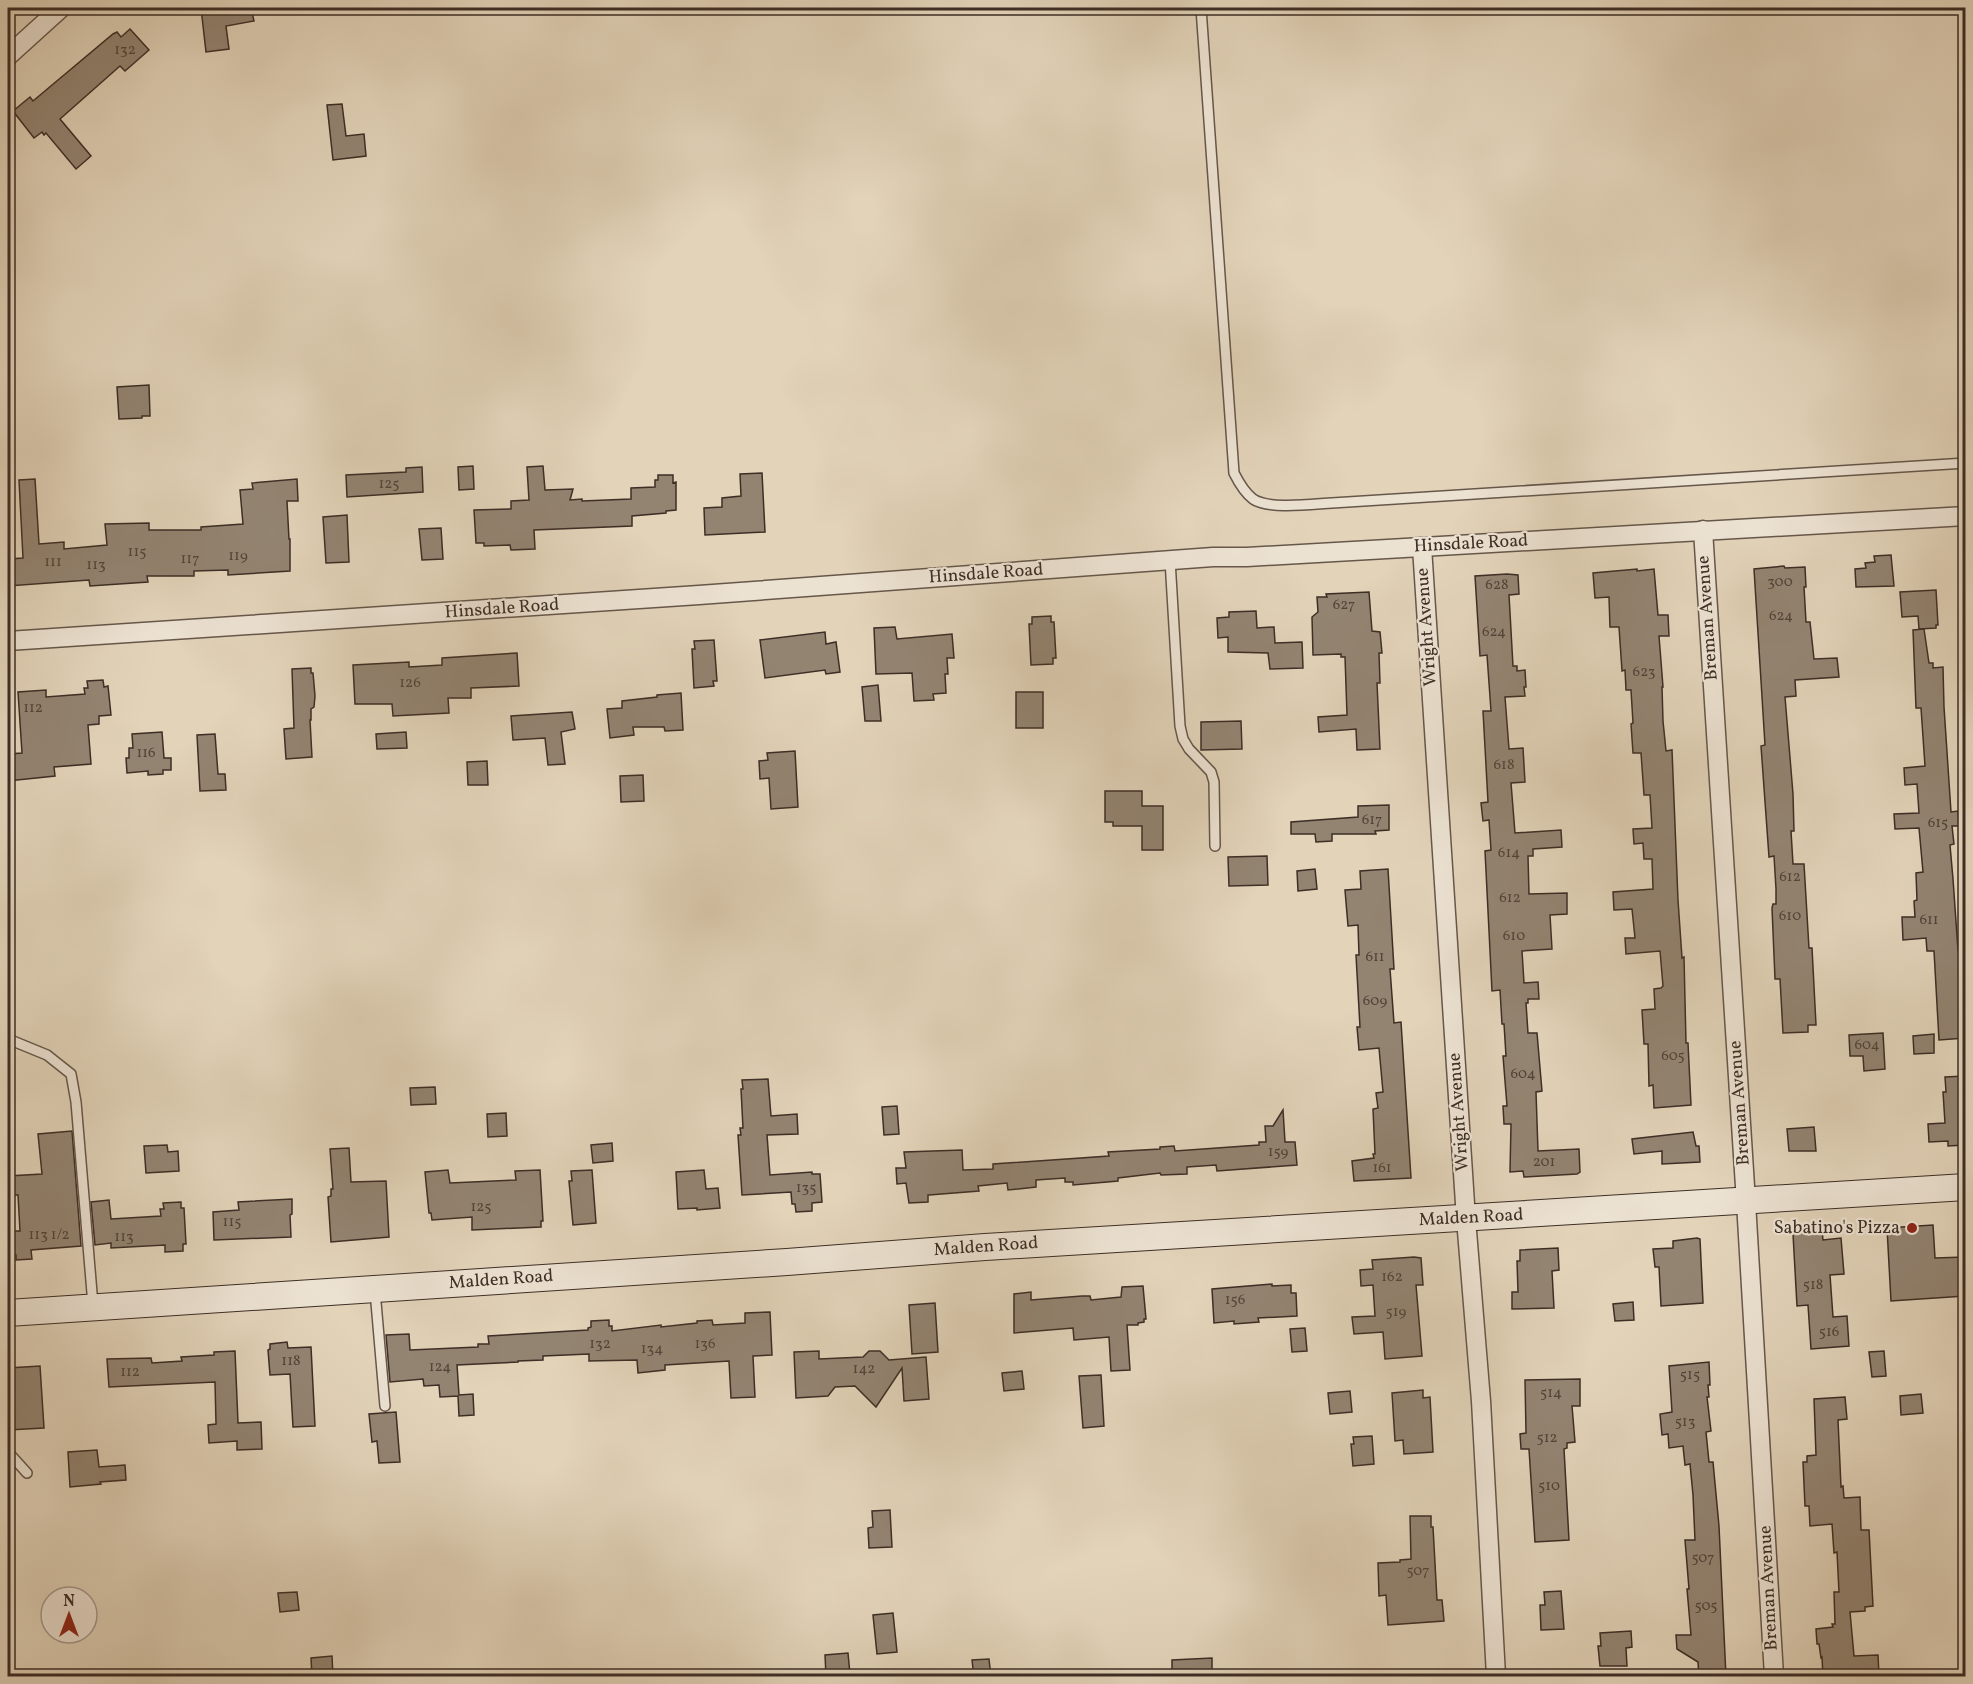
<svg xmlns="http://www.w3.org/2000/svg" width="1973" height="1684" font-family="Vollkorn,serif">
<rect width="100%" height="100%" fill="#e2d3b9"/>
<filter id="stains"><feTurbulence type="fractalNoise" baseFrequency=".00333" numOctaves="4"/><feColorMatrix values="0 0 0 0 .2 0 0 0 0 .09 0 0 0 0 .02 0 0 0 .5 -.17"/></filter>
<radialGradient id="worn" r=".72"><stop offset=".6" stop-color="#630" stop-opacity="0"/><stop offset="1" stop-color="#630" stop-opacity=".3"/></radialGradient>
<g fill="#938472" stroke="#3d2e26" stroke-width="1.5">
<polygon points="201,8 251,8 254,21 226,26 229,49 206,52"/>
<polygon points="130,29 149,50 125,71 120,66 60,119 91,156 76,169 46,133 44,135 42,132 34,138 13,111 30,97 33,101 113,34 117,32 121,37"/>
<polygon points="342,104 346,136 364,134 366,156 333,160 327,105"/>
<polygon points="149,385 150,416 142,416 142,418 119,419 117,387"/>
<polygon points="473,466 474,489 459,490 458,467"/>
<polygon points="543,466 545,490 573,489 570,500 582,499 582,501 631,499 631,488 655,487 655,480 658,480 658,475 673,475 673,483 676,482 676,510 666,511 666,513 632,516 632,526 534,530 535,549 511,550 510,545 484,546 484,543 476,543 474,510 511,509 511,501 529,500 527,467"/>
<polygon points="422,467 423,492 347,497 346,475 406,472 406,468"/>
<polygon points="762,473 765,532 705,535 704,508 722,507 722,498 741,496 740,474"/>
<polygon points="35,479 39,544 64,542 64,549 107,545 105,524 149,523 149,530 201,530 201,527 243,524 240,490 253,489 252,483 297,479 298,501 287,501 289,539 290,539 290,571 228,575 228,570 194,571 194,576 147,576 148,582 90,586 89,580 8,586 8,559 23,558 19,480"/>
<polygon points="347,515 349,562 326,563 323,517"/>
<polygon points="441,528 443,559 422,560 419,529"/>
<polygon points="1891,555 1894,586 1856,587 1855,569 1866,568 1865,563 1875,562 1874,556"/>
<polygon points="1784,566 1785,568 1805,567 1806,587 1804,587 1806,622 1810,622 1814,659 1837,658 1839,677 1795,680 1796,696 1785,697 1793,794 1794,831 1791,831 1793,864 1804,864 1809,948 1812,948 1816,1025 1808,1025 1808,1032 1783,1033 1780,979 1775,979 1772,908 1773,904 1776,904 1776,889 1774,856 1769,857 1761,746 1765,745 1754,569"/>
<polygon points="1637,569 1637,571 1654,569 1658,615 1668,615 1669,636 1659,636 1663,687 1662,687 1663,721 1666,751 1672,750 1678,900 1682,958 1684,957 1686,1043 1688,1043 1691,1105 1654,1108 1653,1085 1649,1086 1648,1044 1644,1044 1642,1010 1655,1009 1654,989 1661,988 1663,986 1660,951 1626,954 1625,938 1635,938 1632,909 1614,910 1613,892 1653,889 1652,859 1644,859 1643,843 1634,844 1633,829 1652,828 1650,795 1644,795 1641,753 1633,753 1631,724 1633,723 1631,690 1626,690 1625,670 1622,671 1619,627 1610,627 1609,597 1595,598 1593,573"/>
<polygon points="1507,574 1518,575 1519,594 1509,595 1513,666 1517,666 1517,671 1525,670 1526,687 1524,687 1525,696 1505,697 1509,749 1523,748 1525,782 1511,783 1515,833 1561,830 1562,847 1533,849 1533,856 1528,856 1529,894 1567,893 1567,914 1550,915 1552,949 1522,951 1524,983 1538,982 1539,999 1528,999 1528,1003 1526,1003 1528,1033 1537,1033 1542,1091 1536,1092 1538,1151 1579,1149 1580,1172 1577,1174 1524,1177 1523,1171 1510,1172 1511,1124 1504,1124 1503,1106 1507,1106 1503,1056 1506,1056 1504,1024 1502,1024 1500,990 1492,991 1485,851 1491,850 1489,820 1483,821 1481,803 1488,802 1483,711 1491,711 1487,655 1480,656 1475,576"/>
<polygon points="1936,590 1938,625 1936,625 1936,628 1919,629 1918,616 1902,617 1900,592"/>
<polygon points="1369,592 1372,631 1380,632 1382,653 1379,653 1380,683 1377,683 1380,749 1357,750 1356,729 1319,732 1318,717 1347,715 1345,657 1341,657 1341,654 1313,655 1312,617 1318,612 1317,597 1327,597 1326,594"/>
<polygon points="1256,611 1257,628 1274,627 1275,643 1302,642 1303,668 1270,669 1268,653 1228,652 1228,637 1218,638 1217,618 1229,617 1229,612"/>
<polygon points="1051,616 1051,622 1054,622 1056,658 1053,658 1053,664 1031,665 1029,624 1032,624 1032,617"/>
<polygon points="895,627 897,639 952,634 954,658 947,658 948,674 945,674 946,693 933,694 934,700 914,701 912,673 876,674 874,628"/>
<polygon points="1924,629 1929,663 1933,663 1933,668 1943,667 1944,707 1951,812 1958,811 1959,826 1952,826 1954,844 1950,845 1953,879 1958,950 1963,949 1965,978 1961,979 1965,1038 1939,1040 1934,951 1927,951 1926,938 1903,940 1902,917 1915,917 1914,901 1917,900 1916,873 1923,872 1919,828 1895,829 1894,814 1919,813 1917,784 1905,785 1904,768 1925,766 1921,708 1916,708 1913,630"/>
<polygon points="825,632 826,644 836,642 840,672 826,674 825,670 765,678 760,640"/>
<polygon points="714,640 717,681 713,681 714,686 694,688 692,649 695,649 694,641"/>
<polygon points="517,653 519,686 471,688 471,698 448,698 449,713 393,716 392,704 355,704 353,665 409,662 409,667 442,665 442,658"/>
<polygon points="311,668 311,673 313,673 315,696 314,707 311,709 311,720 310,720 312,757 286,759 284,729 294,728 292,669"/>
<polygon points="103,680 104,687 108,686 111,715 99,716 99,724 88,725 91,764 54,767 55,776 8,781 8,754 22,753 18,692 46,690 46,697 85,694 84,688 88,688 87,681"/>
<polygon points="878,685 881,721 865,721 862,687"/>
<rect x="1016" y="692" width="27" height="36"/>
<polygon points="681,693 683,730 665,731 664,727 633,727 634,735 610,738 607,709 622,708 622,701 657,697 657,695"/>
<polygon points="572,712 575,729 561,732 565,764 548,765 545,738 513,740 511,716"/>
<polygon points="1241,721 1242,749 1201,750 1201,722"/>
<polygon points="162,732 164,758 171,758 171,770 163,770 163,774 148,775 148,771 127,773 126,758 129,758 129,748 133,748 132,734"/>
<polygon points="406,732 407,748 377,749 376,734"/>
<polygon points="215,734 218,774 225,774 226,790 200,791 197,735"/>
<polygon points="795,751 798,807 771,809 769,778 760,779 759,761 768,760 767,753"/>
<polygon points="487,761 488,785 468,785 467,762"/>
<polygon points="643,775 644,801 621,802 620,776"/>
<polygon points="1105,791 1142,791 1142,806 1163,806 1163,850 1142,850 1142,826 1113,826 1113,822 1105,822"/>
<polygon points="1389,805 1389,830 1375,831 1376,834 1332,834 1332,841 1316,842 1315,834 1291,834 1291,822 1358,817 1358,806"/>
<polygon points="1267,856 1268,885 1229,886 1228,857"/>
<polygon points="1315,869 1317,889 1298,891 1297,871"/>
<polygon points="1388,869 1394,969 1390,969 1394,1023 1401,1022 1411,1178 1354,1181 1352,1161 1374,1158 1373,1154 1375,1154 1373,1109 1378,1108 1376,1093 1383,1092 1379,1048 1359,1050 1357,1027 1360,1027 1356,955 1359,955 1358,925 1348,926 1345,890 1361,889 1360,871"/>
<polygon points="1883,1033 1885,1069 1864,1071 1863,1056 1850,1056 1849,1035"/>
<polygon points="1934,1034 1934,1053 1914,1054 1913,1036"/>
<polygon points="1965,1076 1965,1145 1948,1146 1948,1141 1929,1142 1928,1124 1945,1123 1943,1092 1946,1092 1945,1077"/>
<polygon points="768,1079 771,1116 797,1114 798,1134 767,1135 770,1175 812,1172 812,1174 820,1174 822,1202 812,1203 812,1211 796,1212 795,1204 792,1204 791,1192 742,1195 738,1135 741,1135 740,1128 743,1128 741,1089 743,1089 742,1080"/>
<polygon points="435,1087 436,1104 411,1105 410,1088"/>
<polygon points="897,1106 899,1134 884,1135 882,1107"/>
<polygon points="1283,1110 1285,1142 1295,1142 1297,1165 1217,1171 1216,1165 1187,1167 1187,1174 1161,1175 1160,1173 1118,1178 1118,1181 1073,1185 1073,1182 1065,1182 1065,1178 1036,1180 1036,1187 1008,1190 1007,1183 978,1186 979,1191 929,1195 928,1195 928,1202 909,1203 906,1183 897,1184 896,1168 906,1168 904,1152 962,1150 963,1170 993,1169 993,1164 1109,1156 1108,1152 1160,1149 1160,1147 1174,1146 1175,1151 1259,1145 1259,1142 1266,1142 1265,1126 1273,1126"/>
<polygon points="506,1113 507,1136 488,1137 487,1114"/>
<polygon points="1814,1127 1816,1151 1789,1151 1787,1129"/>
<polygon points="72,1131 81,1246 31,1250 32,1259 16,1260 16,1255 8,1256 8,1231 20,1231 18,1195 8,1195 8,1176 42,1174 38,1134"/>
<polygon points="1693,1132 1696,1146 1699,1146 1700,1162 1662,1164 1662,1151 1634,1154 1632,1139"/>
<polygon points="612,1143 613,1161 593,1163 591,1145"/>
<polygon points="167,1145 168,1152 178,1151 179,1171 146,1173 144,1146"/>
<polygon points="349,1148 351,1182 386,1181 389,1237 331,1242 328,1197 331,1196 331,1189 333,1189 330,1149"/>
<polygon points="448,1170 450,1183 516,1180 515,1171 540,1170 543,1221 541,1221 541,1227 472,1230 472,1217 432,1220 431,1213 429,1213 425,1172"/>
<polygon points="592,1170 596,1223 573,1225 569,1181 572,1181 571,1171"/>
<polygon points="704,1170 706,1189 718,1188 720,1208 697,1210 697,1208 678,1209 676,1172"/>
<polygon points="292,1199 292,1214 290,1215 291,1237 214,1240 213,1212 239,1210 238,1202"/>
<polygon points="109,1200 111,1219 161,1216 160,1209 164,1209 163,1203 181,1202 181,1208 184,1208 186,1244 183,1244 183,1251 165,1252 165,1245 111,1248 111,1243 95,1245 91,1202"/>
<polygon points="1933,1225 1935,1258 1965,1257 1965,1296 1891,1301 1887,1228"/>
<polygon points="1822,1230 1823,1240 1841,1238 1844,1274 1830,1275 1833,1317 1847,1316 1849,1346 1811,1349 1808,1305 1797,1306 1793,1234"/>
<polygon points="1697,1238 1700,1239 1703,1303 1661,1306 1659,1267 1655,1267 1653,1249 1673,1248 1673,1241"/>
<polygon points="1558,1248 1559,1270 1552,1271 1554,1308 1512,1309 1512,1292 1518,1292 1517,1261 1520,1261 1520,1250"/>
<polygon points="1414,1257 1421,1258 1423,1285 1416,1285 1422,1356 1385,1359 1383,1332 1354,1334 1352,1317 1375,1316 1373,1285 1361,1286 1360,1270 1373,1269 1372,1260"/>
<polygon points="1272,1284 1272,1286 1291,1285 1291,1293 1296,1293 1297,1316 1258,1318 1259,1322 1234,1324 1234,1321 1214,1323 1212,1289"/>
<polygon points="1143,1286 1146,1319 1144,1319 1144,1322 1138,1323 1138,1325 1127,1325 1130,1370 1111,1371 1109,1337 1074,1340 1073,1328 1014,1333 1014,1294 1031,1292 1031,1300 1082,1296 1090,1296 1091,1300 1121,1297 1122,1287"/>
<polygon points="1633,1302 1634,1320 1615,1321 1613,1304"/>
<polygon points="935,1303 938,1352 912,1354 909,1305"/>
<polygon points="770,1312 772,1355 753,1356 755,1397 731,1398 729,1361 665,1365 665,1370 638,1373 637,1360 589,1361 589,1354 543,1356 543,1360 518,1361 518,1362 457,1365 459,1395 473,1394 474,1415 459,1416 458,1396 440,1397 439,1385 424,1386 423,1379 390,1382 386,1335 409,1334 410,1350 478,1347 478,1344 489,1344 488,1336 588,1330 588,1328 591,1327 591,1321 609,1320 609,1326 612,1326 612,1331 661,1325 661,1327 697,1323 697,1321 712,1320 713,1325 745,1323 745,1313"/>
<polygon points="1305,1328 1307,1351 1292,1352 1290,1329"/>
<polygon points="287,1342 288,1348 311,1347 315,1426 293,1427 290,1374 270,1375 268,1350 270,1349 270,1344"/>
<polygon points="235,1351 238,1423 261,1422 262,1449 237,1450 237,1441 209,1443 208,1425 216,1424 215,1382 109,1387 107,1359 151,1358 152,1363 182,1361 181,1357 214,1355 214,1352"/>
<polygon points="819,1351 819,1359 863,1357 869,1351 880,1351 889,1360 926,1357 929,1399 904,1401 902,1368 876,1407 855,1386 835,1387 828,1396 796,1398 794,1352"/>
<polygon points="1884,1351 1886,1376 1872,1377 1869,1352"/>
<polygon points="1709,1362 1710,1385 1708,1385 1709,1397 1707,1397 1711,1431 1706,1432 1709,1462 1713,1462 1719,1526 1726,1677 1699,1677 1698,1662 1677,1649 1676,1635 1691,1635 1687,1589 1689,1589 1685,1540 1695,1540 1693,1495 1690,1464 1685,1465 1683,1446 1669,1448 1668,1434 1662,1435 1660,1414 1672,1412 1669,1366"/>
<polygon points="40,1366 44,1428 8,1430 8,1368"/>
<polygon points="1022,1371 1024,1389 1004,1391 1002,1373"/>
<polygon points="1101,1375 1104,1426 1083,1428 1079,1376"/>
<polygon points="1580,1379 1580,1406 1572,1406 1575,1442 1567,1443 1567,1448 1564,1449 1569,1540 1535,1542 1529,1449 1521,1449 1520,1434 1526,1433 1525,1380"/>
<polygon points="1423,1390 1423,1398 1430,1397 1433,1452 1404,1454 1403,1440 1395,1441 1392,1393"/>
<polygon points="1350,1391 1352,1412 1330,1414 1328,1393"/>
<polygon points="1921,1394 1923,1413 1901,1415 1900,1396"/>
<polygon points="1845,1397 1847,1419 1838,1420 1841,1487 1843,1486 1844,1498 1860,1497 1861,1530 1869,1530 1873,1606 1865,1607 1865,1611 1850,1612 1854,1656 1878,1655 1879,1675 1823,1677 1822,1657 1821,1658 1819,1644 1817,1644 1816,1629 1833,1627 1832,1624 1835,1624 1834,1592 1839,1592 1837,1552 1834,1553 1832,1524 1810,1526 1809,1506 1805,1506 1803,1462 1807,1462 1807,1456 1816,1455 1814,1399"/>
<polygon points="396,1412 400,1462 379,1463 377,1441 372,1442 369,1414"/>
<polygon points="1372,1436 1374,1464 1353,1466 1351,1444 1354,1444 1353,1437"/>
<polygon points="97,1450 99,1467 125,1465 126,1480 100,1482 101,1484 70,1487 68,1452"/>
<polygon points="890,1510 892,1547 869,1548 868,1528 873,1527 872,1511"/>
<polygon points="1410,1516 1431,1516 1431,1527 1433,1527 1437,1600 1442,1600 1444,1621 1388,1625 1386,1595 1379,1596 1378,1563 1400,1562 1400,1560 1411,1559"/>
<polygon points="1561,1591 1564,1629 1541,1630 1540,1605 1545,1605 1544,1592"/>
<polygon points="297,1592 299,1610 280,1612 278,1593"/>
<polygon points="893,1613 897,1652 877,1654 873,1615"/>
<polygon points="1631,1631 1632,1647 1626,1648 1627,1666 1600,1666 1598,1646 1601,1646 1600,1633"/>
<polygon points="848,1653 850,1674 826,1676 825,1655"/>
<polygon points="332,1656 333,1677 312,1677 311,1658"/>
<polygon points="1212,1658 1212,1677 1172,1677 1172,1660"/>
<polygon points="989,1659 991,1677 974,1677 972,1660"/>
</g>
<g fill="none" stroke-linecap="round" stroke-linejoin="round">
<defs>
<g id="lane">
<path d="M1201,8L1234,473C1239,483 1244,492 1253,499C1269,510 1313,504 1332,503L1966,463"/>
<polyline points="1170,560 1180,726 1183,739 1189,749 1211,772 1214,782 1215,846"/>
<polyline points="8,1039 47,1055 71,1074 76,1102 93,1305"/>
<polyline points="375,1291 385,1406"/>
<polyline points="8,1452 27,1473"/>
</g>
<g id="street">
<polyline points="8,56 61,8"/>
<polyline points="1703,530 1746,1202 1774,1676"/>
<polyline points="1422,547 1466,1219 1481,1401 1496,1676"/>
<polyline points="8,641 699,595 1213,557 1247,557 1966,516"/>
</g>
<polyline id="secondary" points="8,1313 787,1262 985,1247 1966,1187"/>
</defs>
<use href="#lane" stroke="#66574b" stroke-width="12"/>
<use href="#street" stroke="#66574b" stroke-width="21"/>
<use href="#secondary" stroke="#3d2e26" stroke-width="28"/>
<use href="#lane" stroke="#ece2d2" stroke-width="9"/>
<use href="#street" stroke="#ece2d2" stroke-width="18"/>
<use href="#secondary" stroke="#ece2d2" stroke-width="26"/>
</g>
<circle fill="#8f2418" stroke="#ece2d2" stroke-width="2" cx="1912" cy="1228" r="6"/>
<g text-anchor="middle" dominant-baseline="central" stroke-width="4.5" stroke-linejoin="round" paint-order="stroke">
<g font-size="15" fill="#524439">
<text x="125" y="50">132</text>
<text x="389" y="484">125</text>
<text x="137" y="552">115</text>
<text x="238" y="556">119</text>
<text x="190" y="559">117</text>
<text x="53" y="562">111</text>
<text x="96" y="565">113</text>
<text x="1780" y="582">300</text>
<text x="1497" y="585">628</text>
<text x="1344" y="605">627</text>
<text x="1781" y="616">624</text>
<text x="1494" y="632">624</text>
<text x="1644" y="672">623</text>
<text x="410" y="683">126</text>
<text x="33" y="708">112</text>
<text x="146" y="753">116</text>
<text x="1504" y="765">618</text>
<text x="1372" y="820">617</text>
<text x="1938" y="823">615</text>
<text x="1509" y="853">614</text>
<text x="1790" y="877">612</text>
<text x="1510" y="898">612</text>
<text x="1790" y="916">610</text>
<text x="1929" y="920">611</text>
<text x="1514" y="936">610</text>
<text x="1375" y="957">611</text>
<text x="1375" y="1001">609</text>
<text x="1867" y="1045">604</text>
<text x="1673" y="1056">605</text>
<text x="1523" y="1074">604</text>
<text x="1278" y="1152">159</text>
<text x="1544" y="1162">201</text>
<text x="1382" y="1168">161</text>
<text x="806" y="1188">135</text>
<text x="481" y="1207">125</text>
<text x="232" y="1222">115</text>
<text x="49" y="1235">113 1/2</text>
<text x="124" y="1237">113</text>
<text x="1392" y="1277">162</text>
<text x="1813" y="1285">518</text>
<text x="1235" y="1300">156</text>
<text x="1396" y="1312">519</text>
<text x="1829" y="1332">516</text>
<text x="600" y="1344">132</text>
<text x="705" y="1344">136</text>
<text x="652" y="1349">134</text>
<text x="291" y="1361">118</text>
<text x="440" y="1367">124</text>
<text x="864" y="1369">142</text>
<text x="130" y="1372">112</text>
<text x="1690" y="1375">515</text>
<text x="1551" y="1393">514</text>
<text x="1685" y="1422">513</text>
<text x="1547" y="1438">512</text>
<text x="1549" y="1486">510</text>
<text x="1703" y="1558">507</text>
<text x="1418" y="1571">507</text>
<text x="1706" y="1606">505</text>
</g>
<g font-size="18" fill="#3d2e26" stroke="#ece2d2">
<text transform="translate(1471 544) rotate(-3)">Hinsdale Road</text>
<text transform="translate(986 574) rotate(-4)">Hinsdale Road</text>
<text transform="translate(502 609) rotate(-4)">Hinsdale Road</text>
<text transform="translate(1708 618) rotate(-94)">Breman Avenue</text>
<text transform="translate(1427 627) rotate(-94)">Wright Avenue</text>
<text transform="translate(1740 1103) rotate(-94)">Breman Avenue</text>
<text transform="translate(1459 1112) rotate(-94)">Wright Avenue</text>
<text transform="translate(1471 1218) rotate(-3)">Malden Road</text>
<text transform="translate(986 1247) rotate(-4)">Malden Road</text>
<text transform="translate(501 1280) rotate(-4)">Malden Road</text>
<text transform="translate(1769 1588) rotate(-93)">Breman Avenue</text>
</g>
<g font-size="18" fill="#3d2e26" stroke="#ece2d2" text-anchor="end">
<text x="1900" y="1228">Sabatino's Pizza</text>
</g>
</g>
<rect width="1973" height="1684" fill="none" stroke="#e2d3b9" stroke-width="30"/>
<rect x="9" y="9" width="1955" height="1666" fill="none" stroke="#3d2e26" stroke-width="3"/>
<rect x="15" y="15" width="1943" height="1654" fill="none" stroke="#3d2e26" stroke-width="1.5"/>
<g transform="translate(69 1615)"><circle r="28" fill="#ece2d2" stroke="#a69a8d" stroke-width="1.5"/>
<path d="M0-4.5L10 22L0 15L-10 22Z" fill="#8f2418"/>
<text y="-9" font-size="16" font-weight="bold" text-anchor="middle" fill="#3d2e26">N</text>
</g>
<rect width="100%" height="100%" filter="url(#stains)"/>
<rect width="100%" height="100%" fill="url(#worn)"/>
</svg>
